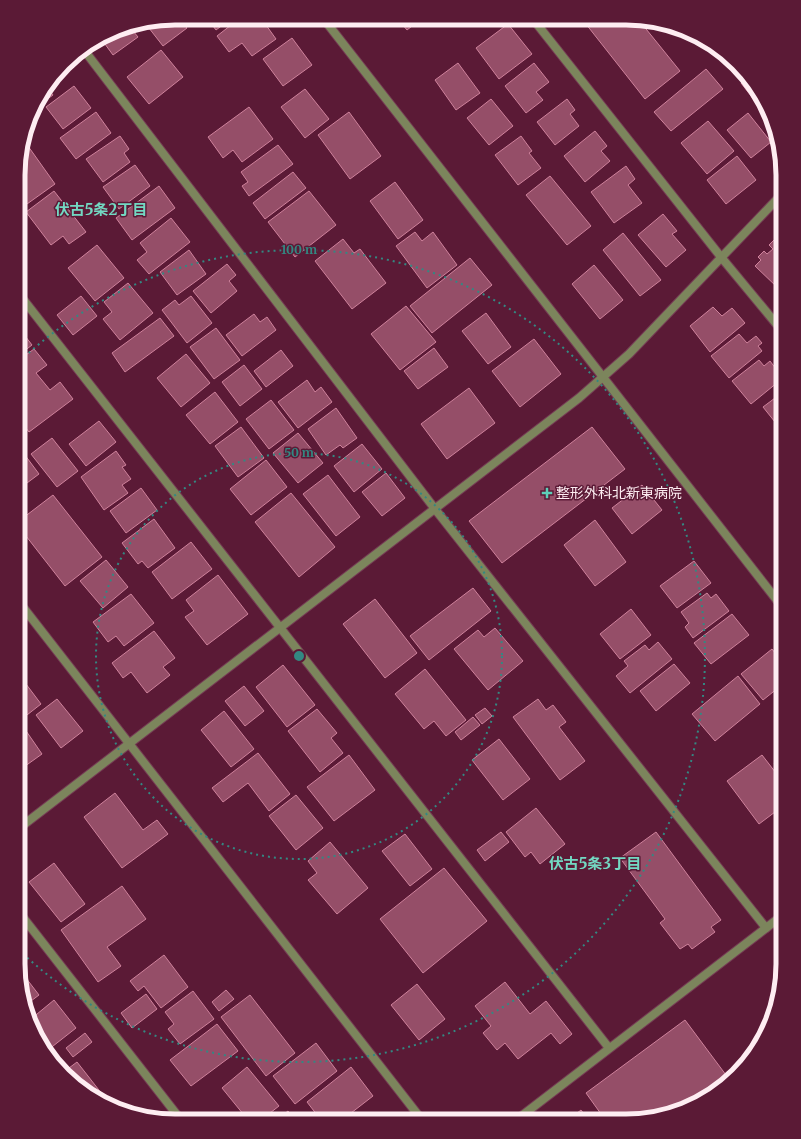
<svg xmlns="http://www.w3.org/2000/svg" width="801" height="1139" font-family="Merriweather,'Noto Sans JP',serif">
<rect width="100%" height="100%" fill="#5b1a36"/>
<g fill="#954e68" stroke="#cf829c">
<polygon points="180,18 187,28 163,46 145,23"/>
<polygon points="207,18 232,18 216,30"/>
<polygon points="240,18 243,18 248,24 256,18 261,18 276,39 252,56 242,43 229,52 217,36"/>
<polygon points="398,19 421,19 407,30"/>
<polygon points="582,19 638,19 680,71 645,99"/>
<polygon points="508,24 532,54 499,79 476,48"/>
<polygon points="124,26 129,26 138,37 113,55 102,40"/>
<polygon points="292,38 312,65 283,86 263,59"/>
<polygon points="161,50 183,77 149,104 127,77"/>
<polygon points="458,63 480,93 456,110 435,80"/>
<polygon points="534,63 549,82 536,92 543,100 526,113 505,86"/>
<polygon points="706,69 723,89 671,131 654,112"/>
<polygon points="746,80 766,105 761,109 741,83"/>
<polygon points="74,86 91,108 63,129 46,107"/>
<polygon points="47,87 53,95 35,108 39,97"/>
<polygon points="305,89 329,119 305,138 281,107"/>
<polygon points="491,99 513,126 489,145 467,118"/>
<polygon points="567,99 575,110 570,114 579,126 555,145 537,122"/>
<polygon points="249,107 273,139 242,162 233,150 223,158 208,137"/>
<polygon points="96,112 111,133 76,159 60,138"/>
<polygon points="349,112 381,156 350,179 318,135"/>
<polygon points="748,113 771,142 751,158 727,130"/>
<polygon points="708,121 734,151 707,174 681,143"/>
<polygon points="595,131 607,146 601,151 610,161 585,182 564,156"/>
<polygon points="120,136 129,149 124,153 130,162 103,182 86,159"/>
<polygon points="521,136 532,151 529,153 541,168 518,185 495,155"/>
<polygon points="278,145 293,164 249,196 242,186 248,182 241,172"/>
<polygon points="28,146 55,184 27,204 19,194 19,154"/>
<polygon points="737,156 756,180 726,204 707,180"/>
<polygon points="135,165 150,186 119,209 103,187"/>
<polygon points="626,166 635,179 628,185 642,203 614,223 591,192"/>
<polygon points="293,172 306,188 265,219 253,203"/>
<polygon points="550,176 591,226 567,245 526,195"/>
<polygon points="395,182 423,220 398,239 370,201"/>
<polygon points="159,186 175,208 132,240 116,218"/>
<polygon points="54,191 86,232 69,244 63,236 51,245 26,212"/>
<polygon points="309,191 336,225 295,257 268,222"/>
<polygon points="663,214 677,231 672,234 686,250 666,267 638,235"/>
<polygon points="171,218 190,242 149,274 137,260 147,252 140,243"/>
<polygon points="783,231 783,283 778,288 755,266 761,260 758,257 764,251 767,254 773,249 769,245"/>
<polygon points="415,232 422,241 433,232 457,265 427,288 396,246"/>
<polygon points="623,233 661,280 640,296 603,250"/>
<polygon points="343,239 354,253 360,249 386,283 352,309 315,261"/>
<polygon points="97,245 124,278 95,301 68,268"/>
<polygon points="189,250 206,274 177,295 160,272"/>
<polygon points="470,258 492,285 432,333 410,306"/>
<polygon points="227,264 236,275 229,281 237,291 211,313 193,291"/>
<polygon points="594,265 623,300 600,319 572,284"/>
<polygon points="128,283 153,313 120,340 103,319 112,312 104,302"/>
<polygon points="81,296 97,316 73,335 57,315"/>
<polygon points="191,296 212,323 187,343 162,310 175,300 179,305"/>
<polygon points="406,306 436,342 400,370 371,334"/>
<polygon points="713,307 722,316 732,308 745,323 710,352 690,326"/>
<polygon points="486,313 511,347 488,364 462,331"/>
<polygon points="254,314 260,322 267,317 276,330 242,356 226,335"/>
<polygon points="160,318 174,336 125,372 112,353"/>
<polygon points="19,328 32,345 19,355"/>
<polygon points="216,328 240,360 214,379 190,347"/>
<polygon points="739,334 747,343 756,336 762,343 758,346 762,351 729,378 711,356"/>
<polygon points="534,339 561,374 520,407 492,371"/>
<polygon points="434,348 448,367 418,389 404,371"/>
<polygon points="34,349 47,365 36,373 50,390 60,382 73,399 29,432 19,419 19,360"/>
<polygon points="281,350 293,366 266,387 254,371"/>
<polygon points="186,354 210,383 181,407 157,378"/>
<polygon points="759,360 764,366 770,361 783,378 751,404 732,381"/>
<polygon points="244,365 262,389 240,406 222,382"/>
<polygon points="307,380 315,392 321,387 332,402 298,428 278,402"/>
<polygon points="469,388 495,423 447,459 421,424"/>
<polygon points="215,392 238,422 210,444 186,415"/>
<polygon points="783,392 783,432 763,407"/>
<polygon points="271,400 294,430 269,449 246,419"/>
<polygon points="336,408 357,438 343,448 340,445 326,455 308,429"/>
<polygon points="99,421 116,442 86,466 69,444"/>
<polygon points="241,427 264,458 238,477 215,446"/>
<polygon points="592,427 625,469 502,563 469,521"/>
<polygon points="298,433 323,463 298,483 273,453"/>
<polygon points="52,438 78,471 57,487 31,454"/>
<polygon points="362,444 382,469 354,492 334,466"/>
<polygon points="19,447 39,474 19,489"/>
<polygon points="116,451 126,465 122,467 131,479 122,485 128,493 104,510 81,477"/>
<polygon points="266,460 287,487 251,515 230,489"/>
<polygon points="386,473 405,498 382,516 362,492"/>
<polygon points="328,475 360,517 336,536 303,494"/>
<polygon points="642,485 662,510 632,534 612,508"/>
<polygon points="141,488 157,510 126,533 110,511"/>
<polygon points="291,493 335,547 299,577 255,522"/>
<polygon points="53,495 102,557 65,586 19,527 19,521"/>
<polygon points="154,519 175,548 148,568 142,561 138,564 122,543"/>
<polygon points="595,520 626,562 595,586 564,545"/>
<polygon points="191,542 212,569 172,599 152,572"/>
<polygon points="106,560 128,587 103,608 80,581"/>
<polygon points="694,561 711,583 677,608 660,586"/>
<polygon points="218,575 248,614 207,645 185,617 194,611 186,600"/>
<polygon points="473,588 491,611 429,660 410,636"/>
<polygon points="707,593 711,598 716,594 729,611 693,638 685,627 689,623 681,612"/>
<polygon points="131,594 154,623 124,646 116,636 108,642 93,622"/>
<polygon points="375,599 417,653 385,678 343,624"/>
<polygon points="631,609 651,635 620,659 600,634"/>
<polygon points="732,614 749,635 711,664 694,643"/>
<polygon points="495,628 523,661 488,690 454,649 478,630 484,637"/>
<polygon points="154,631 175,658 163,667 170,675 147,693 131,672 123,678 112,663"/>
<polygon points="658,642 672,659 630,693 616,676 628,666 624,661 645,645 649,650"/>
<polygon points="772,649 783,663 783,684 763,700 741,674"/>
<polygon points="674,664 690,683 656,711 640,691"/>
<polygon points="283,665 315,705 287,727 256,687"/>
<polygon points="425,669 466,720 446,736 434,721 424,729 395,694"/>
<polygon points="738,676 760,704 715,741 692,714"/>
<polygon points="23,680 41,704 18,722 18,684"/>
<polygon points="244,686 264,711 245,726 225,701"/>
<polygon points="57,699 83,731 61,748 36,715"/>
<polygon points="538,699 546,710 553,705 566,722 559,727 585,761 560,780 513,717"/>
<polygon points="485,708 492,716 482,724 475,715"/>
<polygon points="317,709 337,733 331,738 343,753 320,772 288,731"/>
<polygon points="224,711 254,749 231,767 201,730"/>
<polygon points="473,717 480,725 461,740 455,732"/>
<polygon points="22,725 42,754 21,769 18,766 18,728"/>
<polygon points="499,739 530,779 503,800 472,760"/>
<polygon points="258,753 290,794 269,811 248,783 223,802 212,788"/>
<polygon points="349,755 375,790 334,821 307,787"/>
<polygon points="762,755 783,782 783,806 759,824 727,781"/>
<polygon points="783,756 783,775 774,763"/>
<polygon points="115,793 143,830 157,820 168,834 122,868 84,817"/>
<polygon points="296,795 323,828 296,850 269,816"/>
<polygon points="536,808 565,844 540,864 531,852 525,857 506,832"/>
<polygon points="501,832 509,842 485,861 477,850"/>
<polygon points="656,832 721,920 711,927 715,932 692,949 688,944 680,949 660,923 665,919 620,858"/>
<polygon points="405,834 432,869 410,886 382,851"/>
<polygon points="330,842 368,888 337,914 308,880 317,873 308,861"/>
<polygon points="54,863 85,904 61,922 29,882"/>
<polygon points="444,868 487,921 423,973 380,919"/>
<polygon points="122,886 146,919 107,947 121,966 98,982 61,930"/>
<polygon points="164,955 188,987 161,1008 144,986 138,991 130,981"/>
<polygon points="19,969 39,995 27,1004"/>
<polygon points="505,982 530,1014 546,1001 572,1034 560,1044 551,1033 518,1059 505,1043 497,1050 483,1033 491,1026 475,1006"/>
<polygon points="417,984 445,1019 419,1040 391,1005"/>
<polygon points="226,990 234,999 219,1011 212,1002"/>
<polygon points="193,991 214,1019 180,1044 168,1029 174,1024 165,1012"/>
<polygon points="146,994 157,1009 132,1028 121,1013"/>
<polygon points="250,995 295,1053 266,1076 221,1017"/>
<polygon points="54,1000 76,1028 48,1050 34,1033 31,1019"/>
<polygon points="685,1020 726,1075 707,1089 711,1094 695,1105 626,1121 606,1121 586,1093"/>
<polygon points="217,1024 238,1051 191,1086 170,1060"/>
<polygon points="85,1033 92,1042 73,1057 66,1048"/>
<polygon points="316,1043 337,1071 295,1104 273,1076"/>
<polygon points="77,1062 113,1108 80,1089 65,1071"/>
<polygon points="247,1067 279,1106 261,1120 248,1120 222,1088"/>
<polygon points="351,1067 373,1096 342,1120 321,1120 307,1102"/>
<polygon points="581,1110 589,1121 567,1121"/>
<polygon points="288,1111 295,1120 276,1120"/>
<polygon points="366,1115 370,1120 360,1120"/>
</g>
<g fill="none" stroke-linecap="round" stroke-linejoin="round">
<defs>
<g id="minor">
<polyline points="323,18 783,608"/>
<polyline points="533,19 721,257 783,332"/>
<polyline points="84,50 435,509 766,928"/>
<polyline points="19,294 609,1048"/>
<polyline points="19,602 422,1120"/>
<polyline points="18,829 579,398 629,354 783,193"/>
<polyline points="18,911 181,1120"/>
<polyline points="515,1121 783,915"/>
</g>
</defs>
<use href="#minor" stroke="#753c54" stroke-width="10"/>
<use href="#minor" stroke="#7c855c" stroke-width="8"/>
</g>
<g fill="none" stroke="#338882" stroke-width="2" stroke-dasharray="2 4">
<circle cx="299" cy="656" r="203"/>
<path d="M20 361A406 406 0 1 1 20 951"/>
</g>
<path fill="#5eceb8" stroke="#5b1a36" stroke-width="1.5" d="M545 487h4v4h4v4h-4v4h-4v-4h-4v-4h4z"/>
<g text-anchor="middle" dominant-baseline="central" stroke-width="3" stroke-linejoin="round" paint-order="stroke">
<g font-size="14" fill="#feedf2" stroke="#5b1a36" text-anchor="start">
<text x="556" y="493">整形外科北新東病院</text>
</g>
<g font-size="15" font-weight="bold" fill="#73d8c2" stroke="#5b1a36">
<text x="101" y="209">伏古5条2丁目</text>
<text x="595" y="863">伏古5条3丁目</text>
</g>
</g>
<path d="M0 0H801V1139H0ZM175 25H626A150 150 0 0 1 776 175V964A150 150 0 0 1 626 1114H175A150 150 0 0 1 25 964V175A150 150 0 0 1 175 25Z" fill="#5b1a36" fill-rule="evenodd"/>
<path fill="none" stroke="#feedf2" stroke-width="5" d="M175 25H626A150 150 0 0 1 776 175V964A150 150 0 0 1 626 1114H175A150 150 0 0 1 25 964V175A150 150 0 0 1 175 25Z"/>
<circle cx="299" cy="656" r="6" fill="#338882" stroke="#5b1a36" stroke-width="2"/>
<g font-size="12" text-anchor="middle" font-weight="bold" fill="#338882" stroke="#5b1a36" stroke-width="3" stroke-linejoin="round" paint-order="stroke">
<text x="299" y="254">100 m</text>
<text x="299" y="457">50 m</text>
</g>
</svg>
